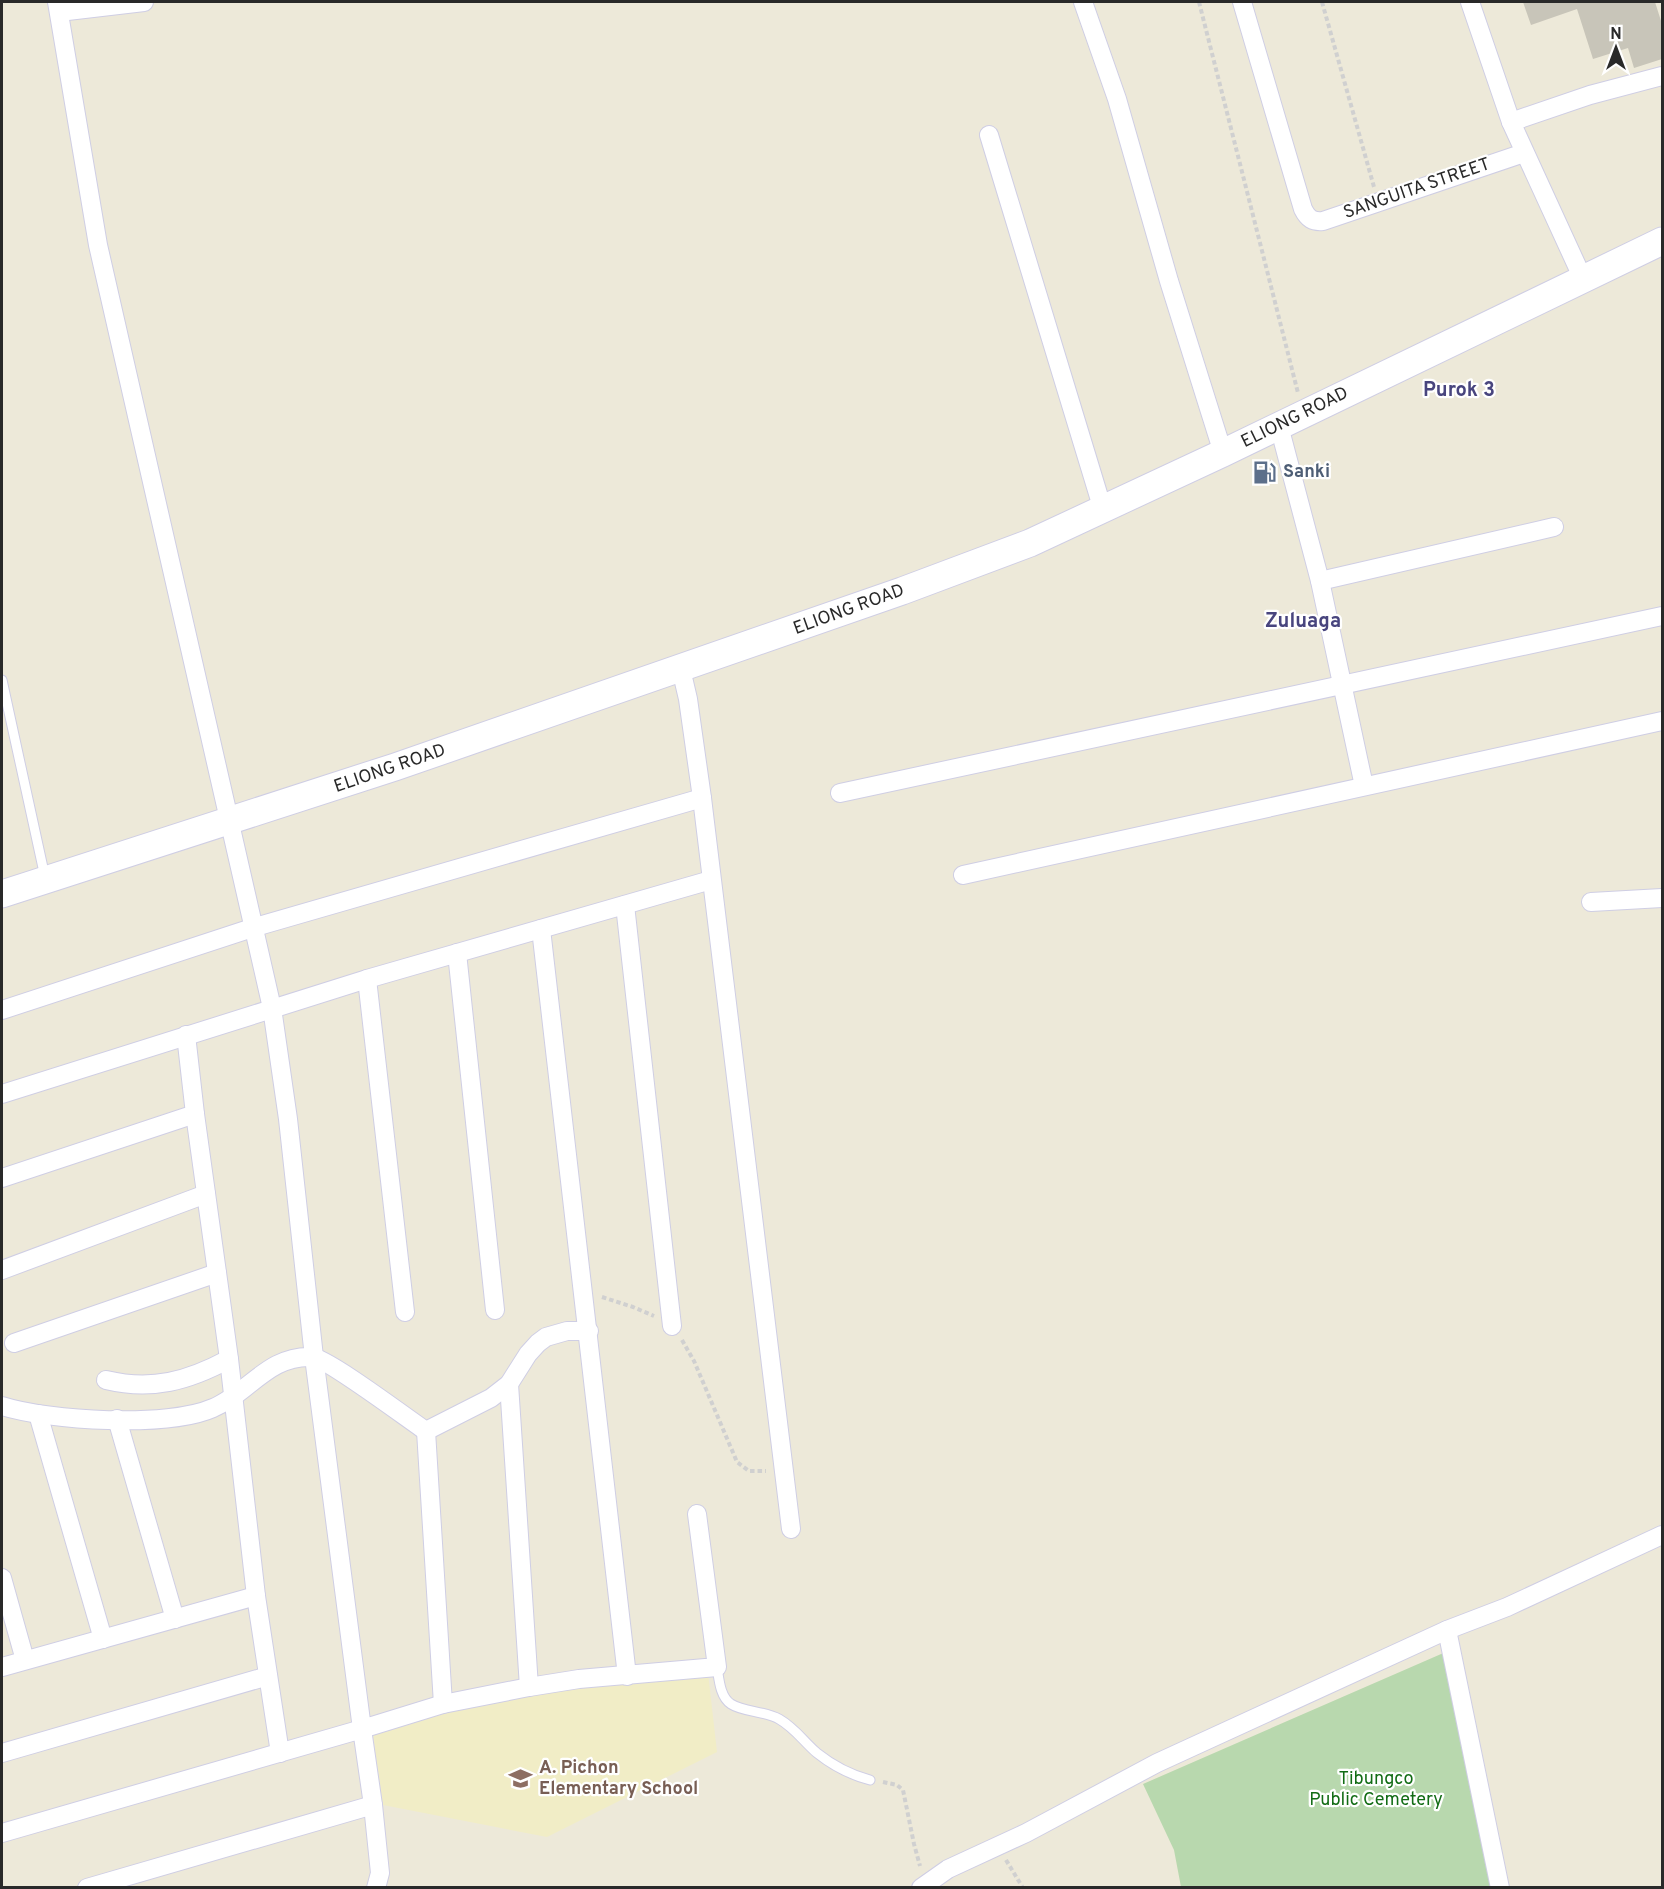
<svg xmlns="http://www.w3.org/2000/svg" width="1664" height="1889" font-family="Overpass,sans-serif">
<rect width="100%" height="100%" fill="#ede9d9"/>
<polygon fill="#f1edc6" points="708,1673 717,1752 547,1837 383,1805 373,1735 445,1712 519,1695"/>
<polygon fill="#b8d8ae" points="1448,1651 1495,1887 1181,1887 1174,1850 1143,1784"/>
<g fill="#c8c5b9">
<polygon points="1523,2 1655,2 1662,24 1662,59 1634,68 1628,48 1593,59 1577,9 1531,25"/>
<polygon points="1271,460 1278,476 1258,484 1252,469"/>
</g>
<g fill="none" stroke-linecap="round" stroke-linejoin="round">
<defs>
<g id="lane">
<polyline points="2,680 45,877"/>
<path d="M717,1667C719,1679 720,1697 731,1704C743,1712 765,1711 779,1719C795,1728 804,1742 817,1753C832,1765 851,1775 870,1780"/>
</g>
<g id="street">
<polyline points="57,2 98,245 272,1008 288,1119 314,1357 362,1729 443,1704 529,1687 579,1679 717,1667 697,1514"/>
<polyline points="1083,2 1117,99 1169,281 1223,453"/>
<path d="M1242,2L1303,209C1308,219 1313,222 1323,221L1524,153"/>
<polyline points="1470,2 1511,122 1583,279"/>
<polyline points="59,12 144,2"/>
<polyline points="1511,122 1590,95 1662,76"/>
<polyline points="989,135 1103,510"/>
<polyline points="1279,426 1320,581 1364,786"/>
<polyline points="1320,581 1554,527"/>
<polyline points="681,669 688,699 702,798 791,1529"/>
<polyline points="840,793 1662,616"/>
<polyline points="963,875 1662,721"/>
<polyline points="1591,902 1662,898"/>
<polyline points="625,905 672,1326"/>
<path d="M541,929C569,1178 599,1427 627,1676"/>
<polyline points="457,953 495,1310"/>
<polyline points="367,979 405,1312"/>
<polyline points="2,1010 255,927 702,798"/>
<polyline points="186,1035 195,1114 229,1359 256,1596 280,1753"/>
<polyline points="2,1094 367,979 711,880"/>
<polyline points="2,1178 195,1114"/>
<polyline points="2,1270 206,1194"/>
<polyline points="14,1343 217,1273"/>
<path d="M106,1380C152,1391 188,1381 229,1359"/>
<polyline points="509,1384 529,1687"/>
<path d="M2,1406C49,1421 168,1428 213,1408C249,1393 268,1355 312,1357C327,1358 408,1419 426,1431L491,1398L509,1384L528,1354L538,1343L546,1337L567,1331H589"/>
<polyline points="38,1414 103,1639"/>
<polyline points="117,1419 175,1619"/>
<polyline points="426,1431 443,1704"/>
<polyline points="2,1578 25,1660"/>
<polyline points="1447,1630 1500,1888"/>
<polyline points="2,1667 256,1596"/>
<polyline points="2,1753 268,1676"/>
<polyline points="2,1833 362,1729 373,1805 380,1873 376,1888"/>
<polyline points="87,1888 373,1805"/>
<polyline points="921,1888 948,1869 1026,1833 1157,1763 1447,1630 1507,1607 1662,1535"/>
</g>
<polyline id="secondary" points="2,894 395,767 902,591 1030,543 1223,453 1662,241"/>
</defs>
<use href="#lane" stroke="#cfcee4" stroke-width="11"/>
<use href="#street" stroke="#cfcee4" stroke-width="20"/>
<use href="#secondary" stroke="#cfcee4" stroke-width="29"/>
<g stroke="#d0d0d0" stroke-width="4" stroke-dasharray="4.5 3" stroke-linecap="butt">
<polyline points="1199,2 1298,393"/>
<polyline points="1322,2 1374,187"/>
<polyline points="602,1297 633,1307 654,1316"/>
<polyline points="682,1340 694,1361 737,1462 749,1471 766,1471"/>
<polyline points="883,1782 897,1785 903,1790 914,1844 920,1866"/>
<polyline points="1006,1860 1023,1888"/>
</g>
<use href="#lane" stroke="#fff" stroke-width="9"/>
<use href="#street" stroke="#fff" stroke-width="18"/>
<use href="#secondary" stroke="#fff" stroke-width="27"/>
</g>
<defs>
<symbol id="fuel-bare" viewBox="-9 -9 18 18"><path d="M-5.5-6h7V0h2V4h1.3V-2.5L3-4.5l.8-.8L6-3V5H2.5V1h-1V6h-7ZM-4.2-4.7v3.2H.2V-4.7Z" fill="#5c6f8a" stroke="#fff" stroke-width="2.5" paint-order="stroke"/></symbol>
<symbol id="school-bare" viewBox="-9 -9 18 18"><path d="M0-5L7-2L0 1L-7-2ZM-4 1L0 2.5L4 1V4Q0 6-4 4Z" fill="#8d6e63" stroke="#fff" stroke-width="2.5" paint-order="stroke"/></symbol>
</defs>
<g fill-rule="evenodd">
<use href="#fuel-bare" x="1248" y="456" width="33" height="33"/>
<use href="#school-bare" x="504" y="1762" width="33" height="33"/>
</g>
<g text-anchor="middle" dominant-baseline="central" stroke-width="4.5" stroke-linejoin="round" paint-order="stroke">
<g font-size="18" fill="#292929" stroke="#fff">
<text transform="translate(1417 189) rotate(-19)">SANGUITA STREET</text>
<text transform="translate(1295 418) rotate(-26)">ELIONG ROAD</text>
<text transform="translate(849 610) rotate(-20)">ELIONG ROAD</text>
<text transform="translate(390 769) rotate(-19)">ELIONG ROAD</text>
</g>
<g font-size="18" font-weight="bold" fill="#4e5e75" stroke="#fff" text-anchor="start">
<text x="1283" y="472">Sanki</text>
</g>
<g font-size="18" font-weight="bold" fill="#785e54" stroke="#fff" text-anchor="start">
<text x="539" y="1768">A. Pichon<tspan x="539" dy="21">Elementary School</tspan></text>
</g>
<g font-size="18" fill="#126c15" stroke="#fff">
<text x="1376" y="1779">Tibungco<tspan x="1376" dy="21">Public Cemetery</tspan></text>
</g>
<g font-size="20" font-weight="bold" fill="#48457e" stroke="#fff">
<text x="1459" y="391">Purok 3</text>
<text x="1303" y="622">Zuluaga</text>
</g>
</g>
<rect width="1664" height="1889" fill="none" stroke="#292929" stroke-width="6"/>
<g transform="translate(1616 48)" stroke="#ffffff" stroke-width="4.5" paint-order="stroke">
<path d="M0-4.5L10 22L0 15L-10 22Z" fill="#292929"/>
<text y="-9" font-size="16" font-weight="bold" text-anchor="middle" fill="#292929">N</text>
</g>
</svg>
